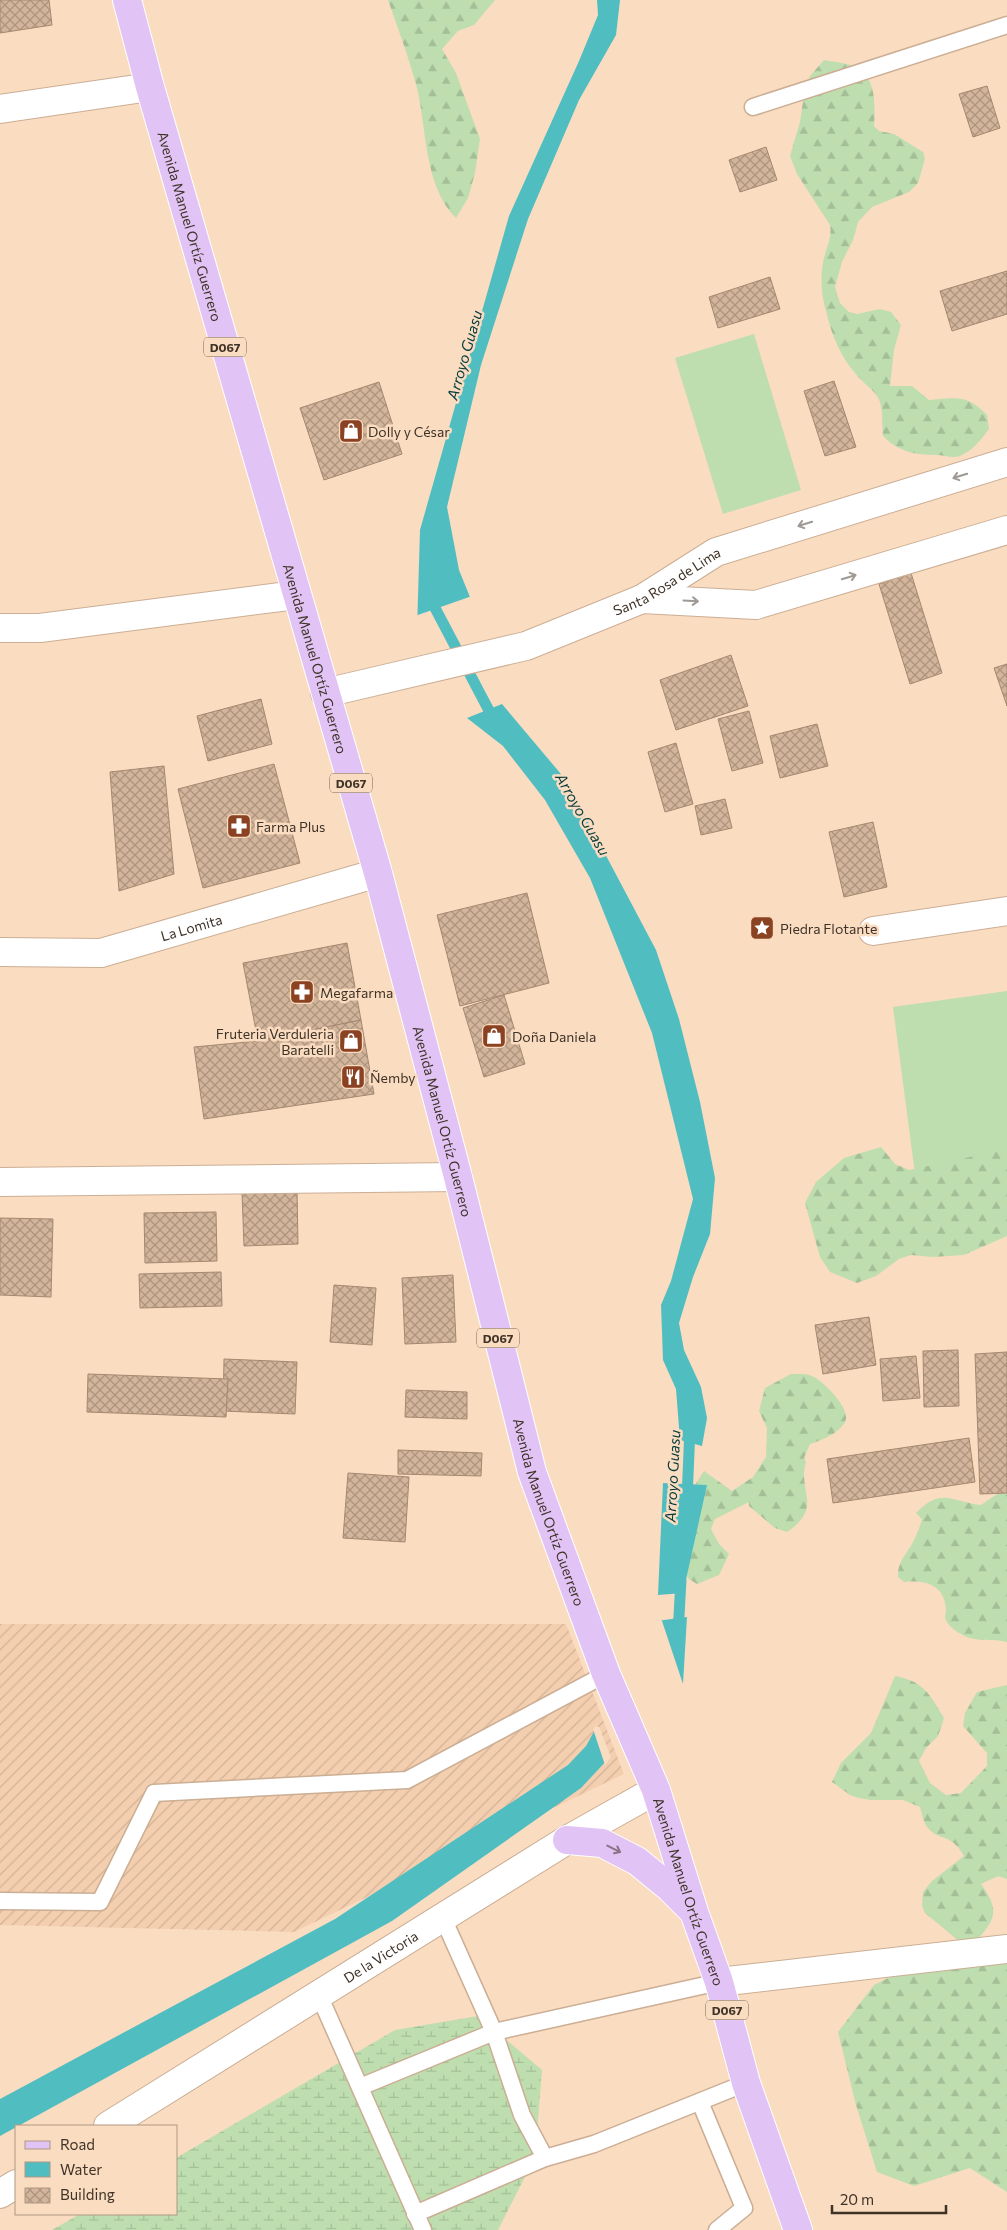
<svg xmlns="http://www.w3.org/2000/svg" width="1007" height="2230" font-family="Commissioner,sans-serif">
<defs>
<pattern id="industrial-furrows" width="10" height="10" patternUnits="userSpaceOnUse" patternTransform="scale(1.25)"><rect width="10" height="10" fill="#f4cfaf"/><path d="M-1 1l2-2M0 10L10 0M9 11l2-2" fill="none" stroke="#d2b297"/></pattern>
<pattern id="forest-firs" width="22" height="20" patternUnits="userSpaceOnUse" patternTransform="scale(1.25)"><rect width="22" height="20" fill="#bedeaf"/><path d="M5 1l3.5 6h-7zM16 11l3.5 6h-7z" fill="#a4bf97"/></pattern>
<pattern id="wetland-marsh" width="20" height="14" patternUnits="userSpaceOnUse" patternTransform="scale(1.25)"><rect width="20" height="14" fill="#bedeaf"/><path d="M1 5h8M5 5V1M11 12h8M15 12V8" fill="none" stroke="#a4bf97"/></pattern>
<pattern id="building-cross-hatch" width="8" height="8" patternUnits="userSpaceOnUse" patternTransform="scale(1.25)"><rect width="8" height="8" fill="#d3b59b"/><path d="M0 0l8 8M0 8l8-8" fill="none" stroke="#ad947e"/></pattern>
</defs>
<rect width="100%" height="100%" fill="#fadcc1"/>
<polygon fill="url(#industrial-furrows)" points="0,1624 566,1624 624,1774 294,1932 0,1925"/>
<g fill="#bedeaf">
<polygon points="754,334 801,490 723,514 675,358"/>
<polygon points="1007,991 1007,1191 919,1204 893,1007"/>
</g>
<g fill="url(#forest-firs)">
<path d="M388,0H495L474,25L458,31L442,49L456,73L480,139L475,173L468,198L456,218C423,186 427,125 416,84C408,56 398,28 388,0Z"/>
<path d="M824,60C834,62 849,63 858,68C877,80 875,108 874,126L879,131L894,134L923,152L925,159L918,183L909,192L872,207L858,222L853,240L842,262L835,287L840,303L849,312L857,314L880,309L891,312L901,325L894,350L890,386H912L929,400C958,398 966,394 987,415L989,429C981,440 972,451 960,456C951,459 945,455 936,455C915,455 899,452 883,436C882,426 883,412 880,402C876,390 862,383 855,373C840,356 831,333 826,311C821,295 820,275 824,258C827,246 832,238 830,225L797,174L790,156L800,122L804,95L810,76Z"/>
<polygon points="881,1147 895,1164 909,1170 1007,1149 1007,1236 964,1255 933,1257 911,1255 899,1259 876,1276 857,1283 830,1272 820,1257 805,1203 816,1182 844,1158"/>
<path d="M791,1374C798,1374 808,1373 814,1377C824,1382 852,1410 845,1422C838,1434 822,1440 810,1444L804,1458L806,1462C797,1491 824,1507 787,1532L775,1528L749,1506V1502L715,1519L711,1529L719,1544L729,1554L719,1575L697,1584L689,1579L672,1555L691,1491L704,1471L732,1491L753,1477L766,1457L767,1428L759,1411L765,1388Z"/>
<path d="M1007,1476V1642C992,1638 975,1643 961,1634C955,1631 946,1624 945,1617C945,1615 946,1612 946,1610C945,1584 924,1580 904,1582L898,1577C897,1562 907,1554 913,1542C917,1534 920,1527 922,1519L916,1513C941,1487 950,1501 981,1505L1003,1490Z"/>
<path d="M895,1676C923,1681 930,1694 944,1718L938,1736L926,1748L919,1761L930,1783L946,1795L961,1793L987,1766V1753L963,1726L965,1713L977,1692L1007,1685V1879L998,1876L981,1884C1000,1910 996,1920 975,1942L959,1941L925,1913L922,1906L923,1892L932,1881L964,1856C951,1832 939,1842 927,1827C923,1822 922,1813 920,1807L903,1800H870L859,1798L850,1795L832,1782L841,1763L871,1733Z"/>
<polygon points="1007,1950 1007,2192 970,2168 914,2186 877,2172 856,2105 838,2032 874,1985 900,1972"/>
</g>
<polygon fill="url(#wetland-marsh)" points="478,2016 542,2070 535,2157 498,2230 52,2230 80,2214 176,2214 176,2158 395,2030"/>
<g fill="#50bdc1">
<polygon points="597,0 620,0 616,35 579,100 528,219 481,365 447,507 459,570 474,607 417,630 420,530 509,216 579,61 598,15"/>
<polygon points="502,704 566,780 656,950 679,1019 700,1102 715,1178 710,1234 693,1277 679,1323 684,1350 701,1387 707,1418 702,1446 680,1440 676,1389 663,1360 661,1305 671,1281 693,1199 652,1033 590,878 545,800 503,746 467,718"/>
<polygon points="663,1483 707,1485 683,1593 658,1595"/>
<polygon points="687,1617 682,1700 649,1622"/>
<polygon points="596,1728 609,1758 581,1788 392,1921 0,2136 0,2099 335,1919 568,1765 586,1746"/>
</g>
<g fill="#fadcc1">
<polygon points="472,596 476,607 475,609 418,632 415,631 415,616"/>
<polygon points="661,1618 685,1690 683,1702 680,1701 647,1623 648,1620"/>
<polygon points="596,1726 599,1727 611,1757 605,1765 593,1729"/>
</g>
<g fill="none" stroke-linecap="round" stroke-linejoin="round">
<g stroke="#50bdc1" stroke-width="11">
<polyline points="434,606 495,722"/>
<polyline points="687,1499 690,1428"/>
<polyline points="678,1634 681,1580"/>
</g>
</g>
<g fill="url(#building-cross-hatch)" stroke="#a4886f">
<polygon points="0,0 49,0 52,25 0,33"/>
<polygon points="987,86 1000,128 973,137 959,94"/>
<polygon points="766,147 777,180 740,192 729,160"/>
<polygon points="1007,271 1007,314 952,331 940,291"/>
<polygon points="770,277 780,309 718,328 709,297"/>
<polygon points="834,381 856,447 825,456 804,391"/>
<polygon points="379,382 402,454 324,480 300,408"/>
<polygon points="911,573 942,673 910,684 879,584"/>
<polygon points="731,655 748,706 676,730 660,680"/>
<polygon points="1007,664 1007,706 994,668"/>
<polygon points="261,699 272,744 208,761 197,716"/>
<polygon points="749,711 763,763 732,771 718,719"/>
<polygon points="817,724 828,766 780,778 770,736"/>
<polygon points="676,743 693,804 665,812 648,752"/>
<polygon points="274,764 300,863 203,888 178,789"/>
<polygon points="164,766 174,874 119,891 110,772"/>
<polygon points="725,799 732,828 701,835 695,806"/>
<polygon points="873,822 887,887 844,897 829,832"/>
<polygon points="527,893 549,983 460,1006 437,915"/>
<polygon points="347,943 361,1020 258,1041 243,963"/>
<polygon points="504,995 525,1064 484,1077 463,1008"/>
<polygon points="361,1020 374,1094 204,1119 194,1047 258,1041"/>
<polygon points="297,1190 298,1244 244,1246 242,1192"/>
<polygon points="216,1212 217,1261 145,1263 144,1213"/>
<polygon points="0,1218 53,1219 51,1297 0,1295"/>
<polygon points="221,1272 222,1306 140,1308 139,1274"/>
<polygon points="453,1275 456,1342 405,1344 402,1278"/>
<polygon points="334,1285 376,1288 372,1345 330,1342"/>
<polygon points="869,1317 876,1365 823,1374 815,1325"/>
<polygon points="958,1350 959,1406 924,1407 923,1351"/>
<polygon points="1007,1352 1007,1493 980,1494 975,1354"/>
<polygon points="916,1356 920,1398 883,1401 880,1359"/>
<polygon points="224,1359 297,1362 295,1414 223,1411"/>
<polygon points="88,1374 228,1379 226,1417 87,1412"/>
<polygon points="406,1390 467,1392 467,1419 405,1417"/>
<polygon points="969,1438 975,1482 833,1503 827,1459"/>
<polygon points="398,1450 482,1453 481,1476 398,1474"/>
<polygon points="348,1473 409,1477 405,1542 343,1538"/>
</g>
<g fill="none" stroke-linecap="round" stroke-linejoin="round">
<defs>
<g id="lane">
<polyline points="753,107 1007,25"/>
<polyline points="0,1901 100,1902 154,1793 407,1780 606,1674"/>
<polyline points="443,1918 494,2032 522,2115 545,2158 594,2144 746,2083"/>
<polyline points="319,1995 423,2230"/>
<polyline points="360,2087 494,2032 719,1982"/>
<polyline points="700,2102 744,2208 717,2230"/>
<polyline points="415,2214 545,2158"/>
</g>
<g id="street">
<polyline points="0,109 150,87"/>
<polyline points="0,628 40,628 296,595"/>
<polyline points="873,931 1007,911"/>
<polyline points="0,1182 458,1177"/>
<polyline points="719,1982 1007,1949"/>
</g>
<g id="secondary">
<polyline points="642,599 756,605 1007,530"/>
<path id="s1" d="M325,693L526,646L642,599L716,552L1007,462"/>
<path id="s2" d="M0,952L101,953L378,873"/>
<path id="s3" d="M108,2126L567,1840L656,1790"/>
<polyline points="0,2194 16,2184"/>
</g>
<g id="primary">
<path id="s4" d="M127,0L150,87L378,873L458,1177L532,1472L606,1674L656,1790L694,1912L719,1982L746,2083L798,2230"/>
<polyline points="567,1840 602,1843 637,1861 670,1888 692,1910"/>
</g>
</defs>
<use href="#lane" stroke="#cbae94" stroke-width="19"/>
<use href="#street" stroke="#cbae94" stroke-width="30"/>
<use href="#secondary" stroke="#cbae94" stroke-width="30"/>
<use href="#primary" stroke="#fff" stroke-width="30"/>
<use href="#lane" stroke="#fff" stroke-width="16"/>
<use href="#street" stroke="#fff" stroke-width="28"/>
<use href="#secondary" stroke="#fff" stroke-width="28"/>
<use href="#primary" stroke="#e1c4f5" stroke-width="28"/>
</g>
<defs><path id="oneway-shaft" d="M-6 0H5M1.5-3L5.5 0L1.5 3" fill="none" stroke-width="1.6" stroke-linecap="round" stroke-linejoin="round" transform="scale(1.25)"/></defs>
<g stroke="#9f9994">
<use href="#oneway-shaft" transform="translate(960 476) rotate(163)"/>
<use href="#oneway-shaft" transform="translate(805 524) rotate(163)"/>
<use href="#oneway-shaft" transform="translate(849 577) rotate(-17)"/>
<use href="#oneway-shaft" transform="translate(691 601) rotate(3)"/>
</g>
<use stroke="#887484" href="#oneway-shaft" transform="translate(614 1849) rotate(27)"/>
<defs>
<symbol id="shop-square" viewBox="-11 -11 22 22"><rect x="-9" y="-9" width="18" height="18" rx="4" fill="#8a4222" stroke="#fadcc1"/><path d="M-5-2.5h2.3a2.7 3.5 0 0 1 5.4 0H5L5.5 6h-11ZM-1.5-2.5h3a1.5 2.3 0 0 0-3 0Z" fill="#fff"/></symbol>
<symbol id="pharmacy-square" viewBox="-11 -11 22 22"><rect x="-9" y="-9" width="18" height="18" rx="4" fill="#8a4222" stroke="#fadcc1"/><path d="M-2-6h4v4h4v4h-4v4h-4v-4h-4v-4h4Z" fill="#fff"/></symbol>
<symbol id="sight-square" viewBox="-11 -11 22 22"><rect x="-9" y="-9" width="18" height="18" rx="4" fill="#8a4222" stroke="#fadcc1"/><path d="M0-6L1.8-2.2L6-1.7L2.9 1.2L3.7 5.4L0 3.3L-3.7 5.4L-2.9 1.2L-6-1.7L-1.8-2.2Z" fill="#fff"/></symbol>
<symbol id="restaurant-square" viewBox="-11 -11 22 22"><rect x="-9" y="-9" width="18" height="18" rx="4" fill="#8a4222" stroke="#fadcc1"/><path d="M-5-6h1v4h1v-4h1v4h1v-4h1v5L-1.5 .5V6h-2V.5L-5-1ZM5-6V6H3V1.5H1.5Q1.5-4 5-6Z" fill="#fff"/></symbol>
</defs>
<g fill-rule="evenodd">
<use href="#shop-square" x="337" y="417" width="28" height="28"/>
<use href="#pharmacy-square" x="225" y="812" width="28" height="28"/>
<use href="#sight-square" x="748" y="914" width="28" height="28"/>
<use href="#pharmacy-square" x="288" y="978" width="28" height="28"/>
<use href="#shop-square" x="480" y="1022" width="28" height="28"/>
<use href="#shop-square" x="337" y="1027" width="28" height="28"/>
<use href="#restaurant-square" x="339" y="1063" width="28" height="28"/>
</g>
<g text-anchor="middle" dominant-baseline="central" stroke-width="5" stroke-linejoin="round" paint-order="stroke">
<g fill="#fadcc1" stroke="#776656" stroke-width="1">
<rect x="204" y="337.5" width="42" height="19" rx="4"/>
<rect x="330" y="773.5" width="42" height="19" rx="4"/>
<rect x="477" y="1328.5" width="42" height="19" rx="4"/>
<rect x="706" y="2000.5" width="42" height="19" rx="4"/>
</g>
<g font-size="12" font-weight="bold" fill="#3f3328">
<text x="225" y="347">D067</text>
<text x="351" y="783">D067</text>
<text x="498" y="1338">D067</text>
<text x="727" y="2010">D067</text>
</g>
<g font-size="14" fill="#3f3328" stroke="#fadcc1">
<text stroke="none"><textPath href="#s4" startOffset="235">Avenida Manuel Ortíz Guerrero</textPath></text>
<text stroke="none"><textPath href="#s1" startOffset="362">Santa Rosa de Lima</textPath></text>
<text stroke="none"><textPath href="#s4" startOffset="685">Avenida Manuel Ortíz Guerrero</textPath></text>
<text stroke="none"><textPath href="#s2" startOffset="195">La Lomita</textPath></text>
<text stroke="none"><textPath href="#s4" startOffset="1165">Avenida Manuel Ortíz Guerrero</textPath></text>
<text stroke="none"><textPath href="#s4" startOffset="1570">Avenida Manuel Ortíz Guerrero</textPath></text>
<text stroke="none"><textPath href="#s4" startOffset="1975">Avenida Manuel Ortíz Guerrero</textPath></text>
<text stroke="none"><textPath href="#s3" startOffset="321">De la Victoria</textPath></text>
</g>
<g font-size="14" fill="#3f3328" stroke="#fadcc1" text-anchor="start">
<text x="368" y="431">Dolly y César</text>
<text x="256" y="826">Farma Plus</text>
<text x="780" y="928">Piedra Flotante</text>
<text x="320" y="992">Megafarma</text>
<text x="334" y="1033" text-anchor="end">Fruteria Verduleria<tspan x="334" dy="16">Baratelli</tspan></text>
<text x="512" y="1036">Doña Daniela</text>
<text x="370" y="1077">Ñemby</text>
</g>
<g font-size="15" font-style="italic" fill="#053b3c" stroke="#fadcc1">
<text transform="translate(464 355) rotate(-74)">Arroyo Guasu</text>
<text transform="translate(583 814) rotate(60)">Arroyo Guasu</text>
<text transform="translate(672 1476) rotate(-87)">Arroyo Guasu</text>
</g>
</g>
<rect x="15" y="2125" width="162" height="90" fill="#fadcc1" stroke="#af9884"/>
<rect x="25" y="2141" width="25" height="8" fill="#e1c4f5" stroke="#af9884"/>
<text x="60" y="2150" font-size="15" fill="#3f3328">Road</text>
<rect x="25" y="2162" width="25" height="15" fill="#50bdc1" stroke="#af9884"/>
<text x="60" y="2175" font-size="15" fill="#3f3328">Water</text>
<rect x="25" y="2188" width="25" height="15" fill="url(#building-cross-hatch)" stroke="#af9884"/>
<text x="60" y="2200" font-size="15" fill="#3f3328">Building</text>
<path d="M832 2205v8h114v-8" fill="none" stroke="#3f3328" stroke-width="2.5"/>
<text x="840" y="2205" font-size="15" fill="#3f3328" stroke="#fadcc1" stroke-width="4" paint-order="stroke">20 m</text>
</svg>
